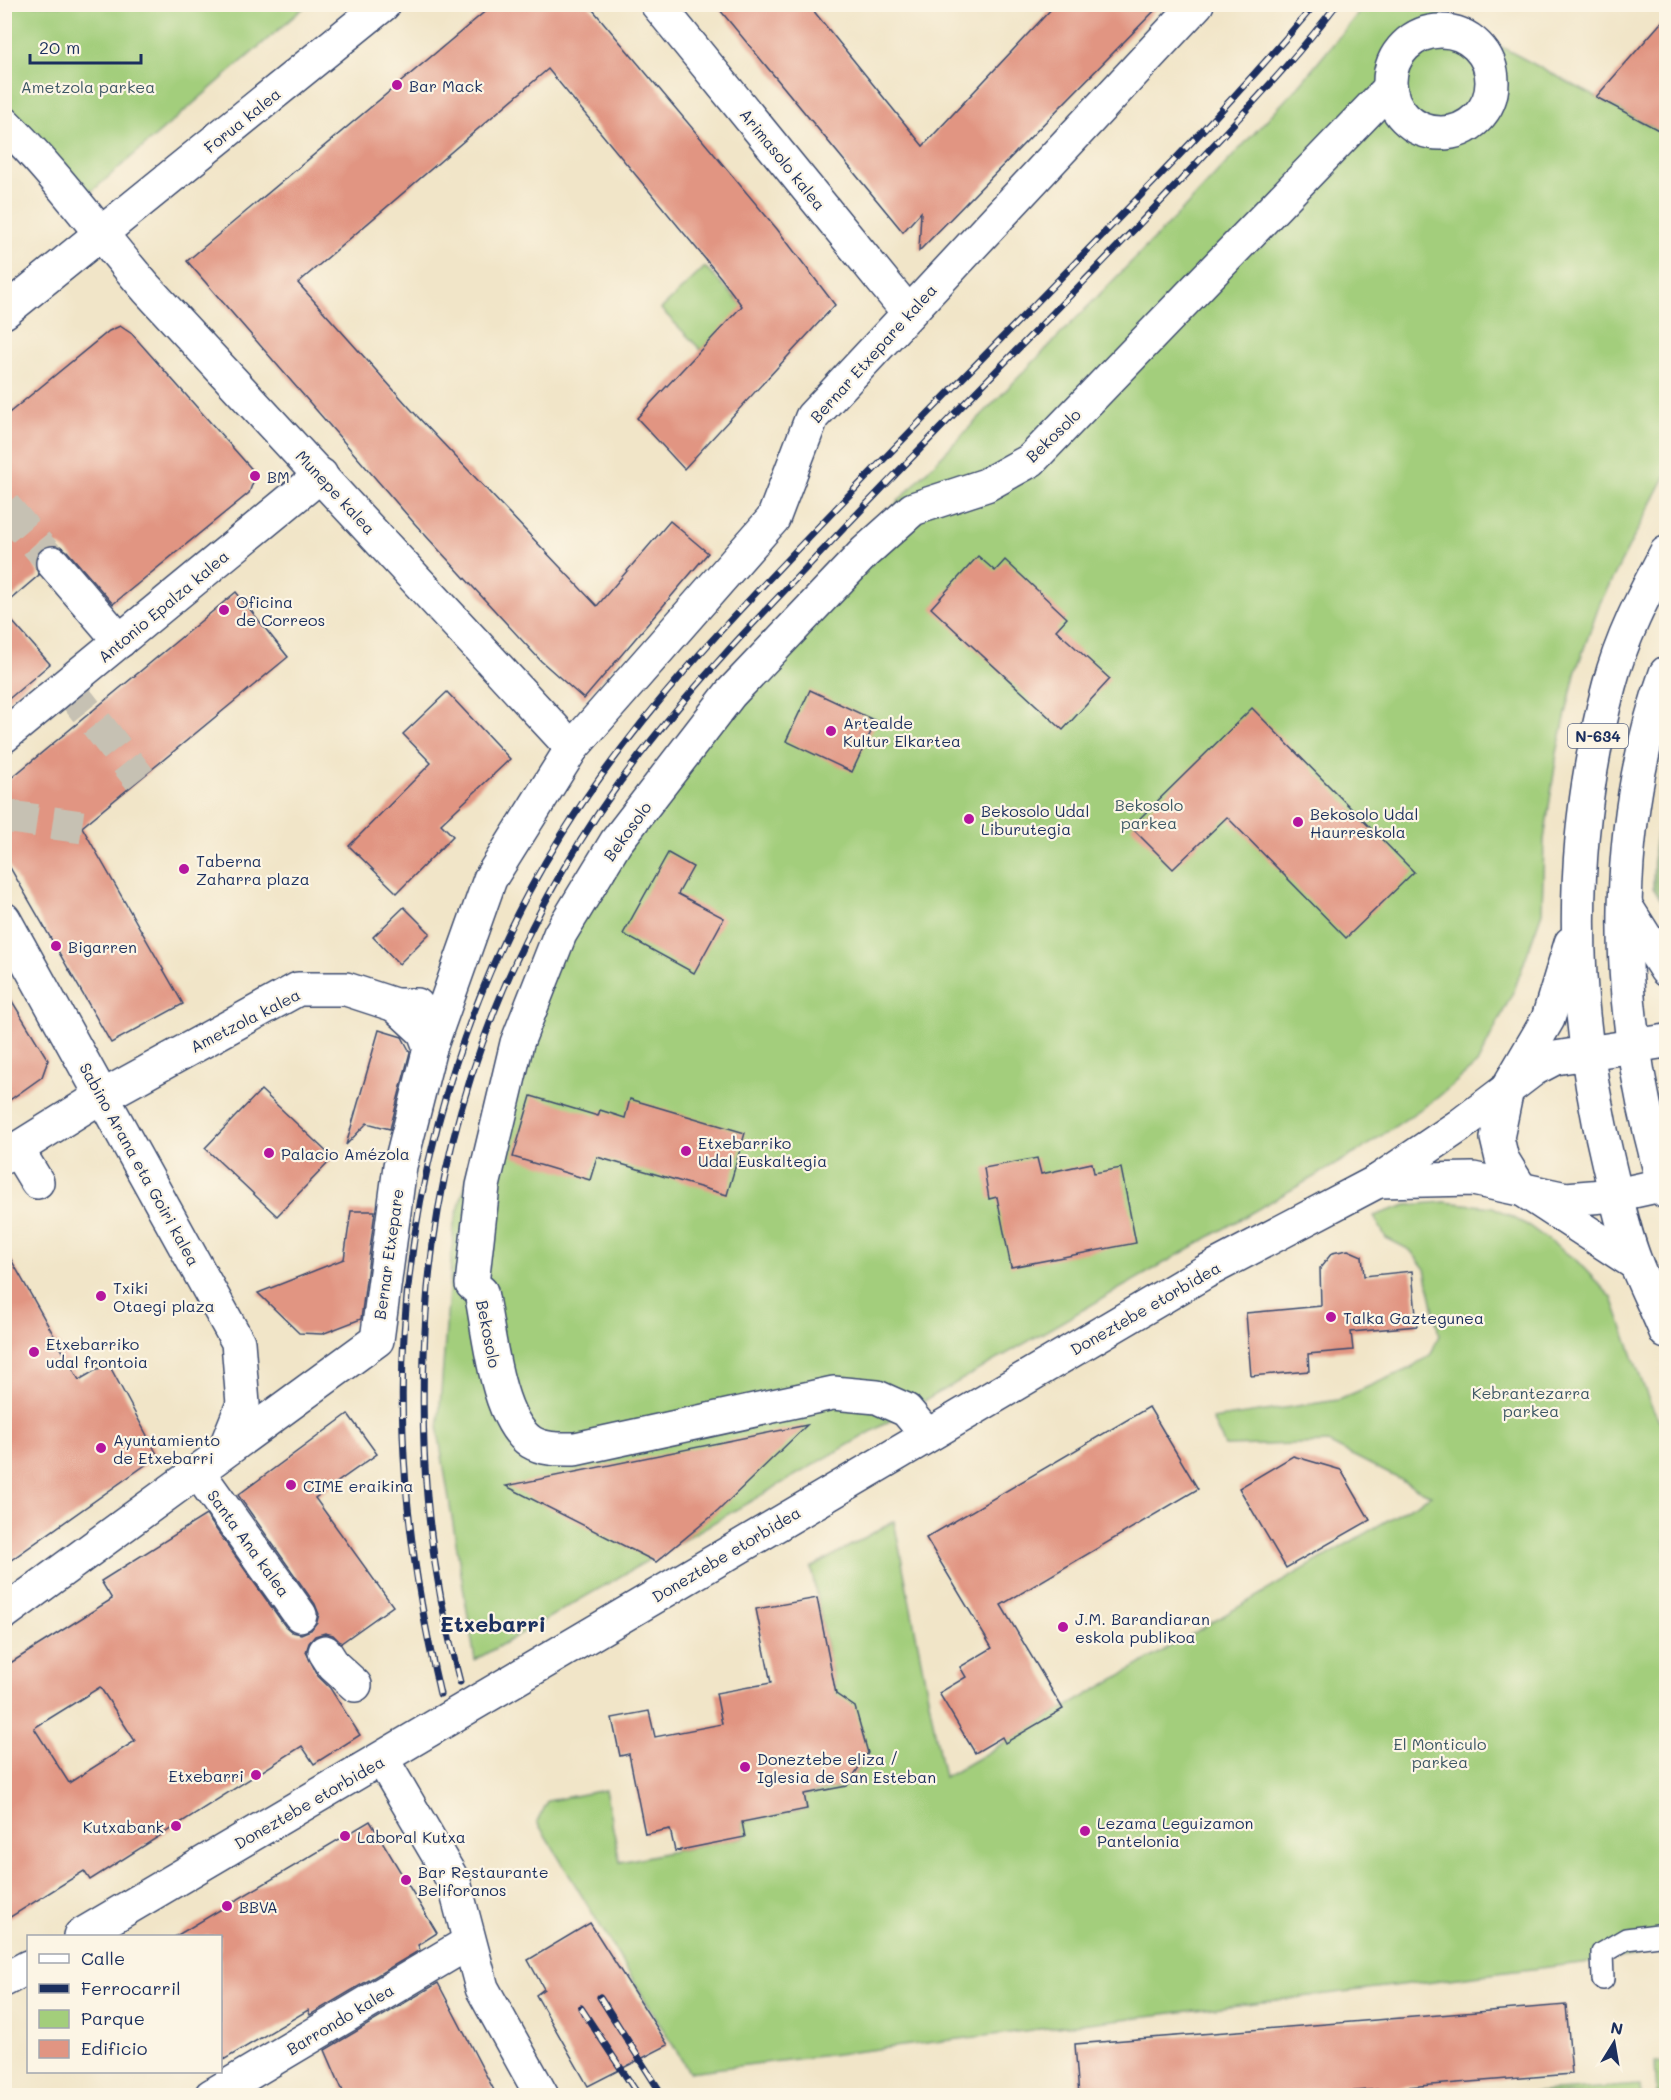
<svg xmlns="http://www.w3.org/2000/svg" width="1671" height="2100" font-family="Mali,sans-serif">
<rect width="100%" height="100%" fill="#fcf5e5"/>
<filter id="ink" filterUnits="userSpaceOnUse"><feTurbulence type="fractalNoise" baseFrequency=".0167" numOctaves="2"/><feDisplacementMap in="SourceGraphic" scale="12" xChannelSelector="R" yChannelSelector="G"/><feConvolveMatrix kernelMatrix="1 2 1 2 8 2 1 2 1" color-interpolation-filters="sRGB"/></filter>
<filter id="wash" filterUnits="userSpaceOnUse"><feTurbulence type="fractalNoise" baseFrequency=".008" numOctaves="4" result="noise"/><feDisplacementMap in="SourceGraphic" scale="24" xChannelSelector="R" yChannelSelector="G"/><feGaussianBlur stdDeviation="1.35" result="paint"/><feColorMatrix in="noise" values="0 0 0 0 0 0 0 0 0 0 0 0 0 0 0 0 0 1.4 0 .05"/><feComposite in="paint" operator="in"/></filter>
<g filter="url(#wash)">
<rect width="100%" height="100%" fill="#f1e5c8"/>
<g fill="#a3ce7b" stroke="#5f7e6c" stroke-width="1.5">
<polygon points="5,5 307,5 77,204 5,111"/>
<polygon points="1365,5 1422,5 1666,134 1666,475 1600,603 1575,674 1557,753 1544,840 1542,912 1515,988 1477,1064 1437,1098 1357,1152 475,1660 438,1431 454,1224 530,963 620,818 761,647 922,476 1190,202 1302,82"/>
<polygon points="705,267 744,307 701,350 661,309"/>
<polygon points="1444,1202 1493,1207 1529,1226 1577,1261 1612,1298 1649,1401 1666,1433 1666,1940 1636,1944 1638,1956 689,2072 537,1822 548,1801 605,1790 620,1862 745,1837 742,1822 807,1809 804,1795 847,1786 868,1753 836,1694 811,1568 894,1521 944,1778 1431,1495 1328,1443 1225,1446 1212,1419 1338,1400 1413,1367 1431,1354 1439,1335 1425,1269 1410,1250 1386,1238 1374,1216 1406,1205"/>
<polygon points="1666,2062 1666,2095 1657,2095 1655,2063"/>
<polygon points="1640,2085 1641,2095 1499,2095"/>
</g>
<polygon fill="#82b16b" stroke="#4e7064" stroke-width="1.5" points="1666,771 1666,908 1653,888 1654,850"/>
<g id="blocks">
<g fill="#e19582" fill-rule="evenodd">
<polygon points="494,4 588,4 777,229 835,305 684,469 637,418 742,306 721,278 548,69 298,283 417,416 597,606 670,521 708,553 584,699 541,661 415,524 187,261"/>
<polygon points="715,4 808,4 923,146 1056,4 1161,4 919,251 921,212 903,232"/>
<polygon points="1666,17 1666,134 1596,97"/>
<polygon points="120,326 132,334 256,474 249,493 113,604 67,551 60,546 50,545 41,548 36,556 35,566 39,575 4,605 4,417 109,331"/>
<polygon points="978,556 995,571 1005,560 1067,618 1056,630 1110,679 1063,730 931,608"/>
<polygon points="236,592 288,657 82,827 183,1004 111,1043 4,857 4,784"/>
<polygon points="4,612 50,664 4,703"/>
<polygon points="810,690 876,721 852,772 786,741"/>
<polygon points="447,692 510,759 441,824 453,836 397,893 349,846 431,763 403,734"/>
<polygon points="1252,708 1414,872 1346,938 1227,817 1173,869 1131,827"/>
<polygon points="668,853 693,867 678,894 724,918 694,973 623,934"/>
<polygon points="404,907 430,933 399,964 373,937"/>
<polygon points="4,988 48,1060 42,1077 4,1104"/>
<polygon points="379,1030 402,1037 410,1052 390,1129 367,1123 346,1145"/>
<polygon points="261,1090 333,1158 277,1216 205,1148"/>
<polygon points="531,1096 598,1116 600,1110 625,1118 630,1099 745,1133 727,1195 597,1157 590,1180 513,1157"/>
<polygon points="1037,1158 1041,1174 1092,1163 1094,1173 1121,1168 1136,1243 1011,1267 997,1197 989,1199 984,1168"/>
<polygon points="351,1211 375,1211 361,1319 322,1334 299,1333 258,1293 344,1259"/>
<polygon points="4,1247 79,1380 108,1363 158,1456 4,1565"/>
<polygon points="1348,1250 1362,1256 1364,1276 1412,1271 1417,1326 1351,1332 1353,1350 1308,1354 1309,1371 1251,1376 1246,1313 1321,1306 1320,1268 1332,1253"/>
<polygon points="1149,1407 1198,1489 1001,1605 1063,1709 1005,1743 1002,1737 975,1753 939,1693 966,1677 960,1667 992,1648 926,1538"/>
<path d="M348,1414L377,1454L315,1498L393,1606L341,1643L333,1635L325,1633L315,1636L309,1643L306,1652L318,1676L330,1688L360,1735L314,1764L302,1746L90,1880L84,1871L4,1921V1667L112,1599L101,1581L206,1515L285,1626L292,1632L301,1634L311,1630L317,1622L319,1614L315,1604L238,1495ZM100,1687L135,1741L69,1783L34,1728Z"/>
<polygon points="807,1425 718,1511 656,1562 506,1486"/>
<polygon points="1293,1456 1341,1470 1370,1520 1286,1568 1239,1488"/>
<polygon points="817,1598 836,1694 855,1707 868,1753 847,1786 804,1794 807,1809 742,1822 745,1837 675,1851 670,1829 645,1834 629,1754 620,1756 612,1718 649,1711 655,1737 722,1724 716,1693 771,1683 756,1609"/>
<polygon points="370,1821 437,1933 418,1945 420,1950 310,2015 308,2010 220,2062 220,1936 176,1936"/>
<polygon points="590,1923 668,2045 588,2086 536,1995 544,1989 528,1960"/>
<polygon points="438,1983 497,2096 345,2096 325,2050"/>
<polygon points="1566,2005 1572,2074 1293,2096 1079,2096 1075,2044"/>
</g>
</g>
</g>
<g filter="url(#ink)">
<use href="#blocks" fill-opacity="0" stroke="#3b4a6e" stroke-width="1.5"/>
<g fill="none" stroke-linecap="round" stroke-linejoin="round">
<g stroke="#c6c1b3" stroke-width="33" stroke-dasharray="33 16" stroke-linecap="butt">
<polyline points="4,506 53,563"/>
<polyline points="66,685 140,779"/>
<polyline points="4,816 82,827"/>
</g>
<defs>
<polyline id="lane" points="1603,1979 1602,1953 1626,1939 1666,1934"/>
<g id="street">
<polyline points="657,4 908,312"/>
<circle cx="1441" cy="82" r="51"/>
<path d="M4,123C57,174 99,234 147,289L572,748"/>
<polyline points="4,312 384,4"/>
<polyline points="53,563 120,641"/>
<polyline points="4,736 321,475"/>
<polyline points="4,919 238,1342 243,1404 224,1451"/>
<polyline points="430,1048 490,879 572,748 773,519 812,417 1197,4"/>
<polyline points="17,1149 37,1182"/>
<polyline points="4,1157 89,1104 298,989 346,989 395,1005 417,1005"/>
<path d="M927,1435L906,1410L877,1397L833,1393L575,1449C561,1449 544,1450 531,1442C496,1419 489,1331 481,1292L472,1284L483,1186L517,1043L560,934L616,842L730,694L865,552L913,509L986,485L1031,460L1389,89"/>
<polyline points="198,1472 300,1615"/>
<polyline points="4,1613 377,1340 400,1166 430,1048 424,1032 395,1005"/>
<polyline points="325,1652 334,1666 355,1685"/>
<polyline points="382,1759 454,1882 482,1988 542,2096"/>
<polyline points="80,1936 1205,1272 1378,1181"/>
<polyline points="4,1980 28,1967"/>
<polyline points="211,2096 468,1943"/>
</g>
<g id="highway">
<path d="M1666,553C1644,595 1621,639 1609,686C1567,844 1570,1007 1609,1166C1617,1199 1624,1234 1637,1266C1646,1288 1657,1310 1666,1332"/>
<path d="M1666,673C1614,818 1614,986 1651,1135C1656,1154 1660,1173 1666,1192"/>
<polyline points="1627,908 1666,970"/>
<polyline points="1571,943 1548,1019 1507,1089 1497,1138 1502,1159 1520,1188 1636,1264"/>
<polyline points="1378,1181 1459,1126 1534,1069 1555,1058 1666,1041"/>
<polyline points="1378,1181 1473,1179 1566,1199 1616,1195 1666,1184"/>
</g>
</defs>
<use href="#lane" stroke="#3b4a6e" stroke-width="24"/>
<use href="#street" stroke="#3b4a6e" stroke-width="36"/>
<use href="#highway" stroke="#3b4a6e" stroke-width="36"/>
<use href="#lane" stroke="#fff" stroke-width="21"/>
<use href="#street" stroke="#fff" stroke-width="33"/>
<use href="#highway" stroke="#fff" stroke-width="33"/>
<defs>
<g id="rail">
<path d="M460,1682C426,1556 418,1443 426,1313C440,1103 521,905 651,741C705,672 766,610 826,547C948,417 1076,293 1197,163C1245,111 1294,61 1337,4"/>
<path d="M440,1694C420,1608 406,1523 403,1434C395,1228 452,1011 561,836C635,717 731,618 827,518C920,421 1015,325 1109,228C1179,156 1250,82 1315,4"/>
<polyline points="600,1997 663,2096"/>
<polyline points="581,2008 639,2096"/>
</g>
</defs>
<use href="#rail" stroke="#1b2f5e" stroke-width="7"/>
<use href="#rail" stroke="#fcf5e5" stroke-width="4.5" stroke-dasharray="14" stroke-linecap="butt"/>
</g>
</g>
<g fill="#b5179e" stroke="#fcf5e5" stroke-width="2">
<circle cx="397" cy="85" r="6"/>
<circle cx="255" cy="476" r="6"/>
<circle cx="224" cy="610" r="6"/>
<circle cx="831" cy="731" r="6"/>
<circle cx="969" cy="819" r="6"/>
<circle cx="1298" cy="822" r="6"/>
<circle cx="184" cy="869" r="6"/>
<circle cx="56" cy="946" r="6"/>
<circle cx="686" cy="1151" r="6"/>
<circle cx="269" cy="1153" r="6"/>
<circle cx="101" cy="1296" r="6"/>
<circle cx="1331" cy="1317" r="6"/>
<circle cx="34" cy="1352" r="6"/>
<circle cx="101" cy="1448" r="6"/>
<circle cx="291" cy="1485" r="6"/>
<circle cx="1063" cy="1627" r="6"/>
<circle cx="745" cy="1767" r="6"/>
<circle cx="256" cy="1775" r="6"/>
<circle cx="176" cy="1826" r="6"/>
<circle cx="1085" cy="1831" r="6"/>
<circle cx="345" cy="1836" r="6"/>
<circle cx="406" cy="1880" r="6"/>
<circle cx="227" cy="1906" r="6"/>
</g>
<g text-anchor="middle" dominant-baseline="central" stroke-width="4.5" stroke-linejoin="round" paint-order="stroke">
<rect fill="#fcf5e5" stroke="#5e6a86" stroke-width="1.5" x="1568" y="724" width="60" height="24" rx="4.5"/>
<g font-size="15" font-weight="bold" fill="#1b2f5e">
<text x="1598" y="736">N-634</text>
</g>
<g font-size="16" fill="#1b2f5e" stroke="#fcf5e5" text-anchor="start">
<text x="409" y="85">Bar Mack</text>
<text x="267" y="476">BM</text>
<text x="236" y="601">Oficina<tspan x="236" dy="18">de Correos</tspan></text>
<text x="843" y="722">Artealde<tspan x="843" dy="18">Kultur Elkartea</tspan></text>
<text x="981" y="810">Bekosolo Udal<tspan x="981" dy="18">Liburutegia</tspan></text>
<text x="1310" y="813">Bekosolo Udal<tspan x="1310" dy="18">Haurreskola</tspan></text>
<text x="196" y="860">Taberna<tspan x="196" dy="18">Zaharra plaza</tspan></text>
<text x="68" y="946">Bigarren</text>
<text x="698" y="1142">Etxebarriko<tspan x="698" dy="18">Udal Euskaltegia</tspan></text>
<text x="281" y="1153">Palacio Amézola</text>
<text x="113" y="1287">Txiki<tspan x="113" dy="18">Otaegi plaza</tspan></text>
<text x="1343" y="1317">Talka Gaztegunea</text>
<text x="46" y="1343">Etxebarriko<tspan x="46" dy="18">udal frontoia</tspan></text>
<text x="113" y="1439">Ayuntamiento<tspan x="113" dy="18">de Etxebarri</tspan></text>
<text x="303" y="1485">CIME eraikina</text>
<text x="1075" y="1618">J.M. Barandiaran<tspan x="1075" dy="18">eskola publikoa</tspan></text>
<text x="757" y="1758">Doneztebe eliza /<tspan x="757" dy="18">Iglesia de San Esteban</tspan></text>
<text x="244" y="1775" text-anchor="end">Etxebarri</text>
<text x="1097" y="1822">Lezama Leguizamon<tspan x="1097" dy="18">Pantelonia</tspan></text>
<text x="164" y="1826" text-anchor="end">Kutxabank</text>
<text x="357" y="1836">Laboral Kutxa</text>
<text x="418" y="1871">Bar Restaurante<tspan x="418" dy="18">Beliforanos</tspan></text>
<text x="239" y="1906">BBVA</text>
</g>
<g font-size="16" fill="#3d5765" stroke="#fcf5e5">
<text x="88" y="86">Ametzola parkea</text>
<text x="1149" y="804">Bekosolo<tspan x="1149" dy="18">parkea</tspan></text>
<text x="1531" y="1392">Kebrantezarra<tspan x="1531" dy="18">parkea</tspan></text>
<text x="1440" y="1743">El Monticulo<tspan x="1440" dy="18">parkea</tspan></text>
</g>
<g font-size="16" fill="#1b2f5e" stroke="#fcf5e5">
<text transform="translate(242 120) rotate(-39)">Forua kalea</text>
<text transform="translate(783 159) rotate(51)">Arimasolo kalea</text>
<text transform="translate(873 353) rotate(-48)">Bernar Etxepare kalea</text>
<text transform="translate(1053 435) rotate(-44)">Bekosolo</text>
<text transform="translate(336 492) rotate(47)">Munepe kalea</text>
<text transform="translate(163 606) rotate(-40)">Antonio Epalza kalea</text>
<text transform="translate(627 831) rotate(-54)">Bekosolo</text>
<text transform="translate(245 1020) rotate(-27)">Ametzola kalea</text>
<text transform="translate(140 1164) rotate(61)">Sabino Arana eta Goiri kalea</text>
<text transform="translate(388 1254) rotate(-82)">Bernar Etxepare</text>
<text transform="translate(1145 1308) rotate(-30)">Doneztebe etorbidea</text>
<text transform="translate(489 1334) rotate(79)">Bekosolo</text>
<text transform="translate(249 1543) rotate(54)">Santa Ana kalea</text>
<text transform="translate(726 1554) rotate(-31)">Doneztebe etorbidea</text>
<text transform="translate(309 1802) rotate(-30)">Doneztebe etorbidea</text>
<text transform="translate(340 2019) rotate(-31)">Barrondo kalea</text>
</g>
<g font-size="22" font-weight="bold" fill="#1b2f5e" stroke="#fcf5e5">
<text x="493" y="1623">Etxebarri</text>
</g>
</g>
<rect width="1671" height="2100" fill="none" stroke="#fcf5e5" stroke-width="24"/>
<rect x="27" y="1935" width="195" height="138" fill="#fcf5e5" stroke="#a2a6af" stroke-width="1.5"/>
<rect x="39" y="1954" width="30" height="9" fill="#ffffff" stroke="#a2a6af" stroke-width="1.5"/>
<text x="81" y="1965" font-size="18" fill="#1b2f5e">Calle</text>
<rect x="39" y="1984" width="30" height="9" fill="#1b2f5e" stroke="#a2a6af" stroke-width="1.5"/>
<text x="81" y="1995" font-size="18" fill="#1b2f5e">Ferrocarril</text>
<rect x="39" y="2010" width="30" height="18" fill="#a3ce7b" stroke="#a2a6af" stroke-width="1.5"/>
<text x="81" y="2025" font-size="18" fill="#1b2f5e">Parque</text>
<rect x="39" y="2040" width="30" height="18" fill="#e19582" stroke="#a2a6af" stroke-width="1.5"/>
<text x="81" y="2055" font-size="18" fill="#1b2f5e">Edificio</text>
<g transform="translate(1614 2043) rotate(11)" stroke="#fcf5e5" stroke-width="4.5" paint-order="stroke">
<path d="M0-4.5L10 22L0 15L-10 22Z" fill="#1b2f5e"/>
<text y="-9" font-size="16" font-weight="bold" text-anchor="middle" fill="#1b2f5e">N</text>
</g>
<path d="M30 54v9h111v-9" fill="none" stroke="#1b2f5e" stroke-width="3"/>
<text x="39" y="54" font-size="18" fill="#1b2f5e" stroke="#fcf5e5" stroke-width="4.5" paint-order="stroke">20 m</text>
</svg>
